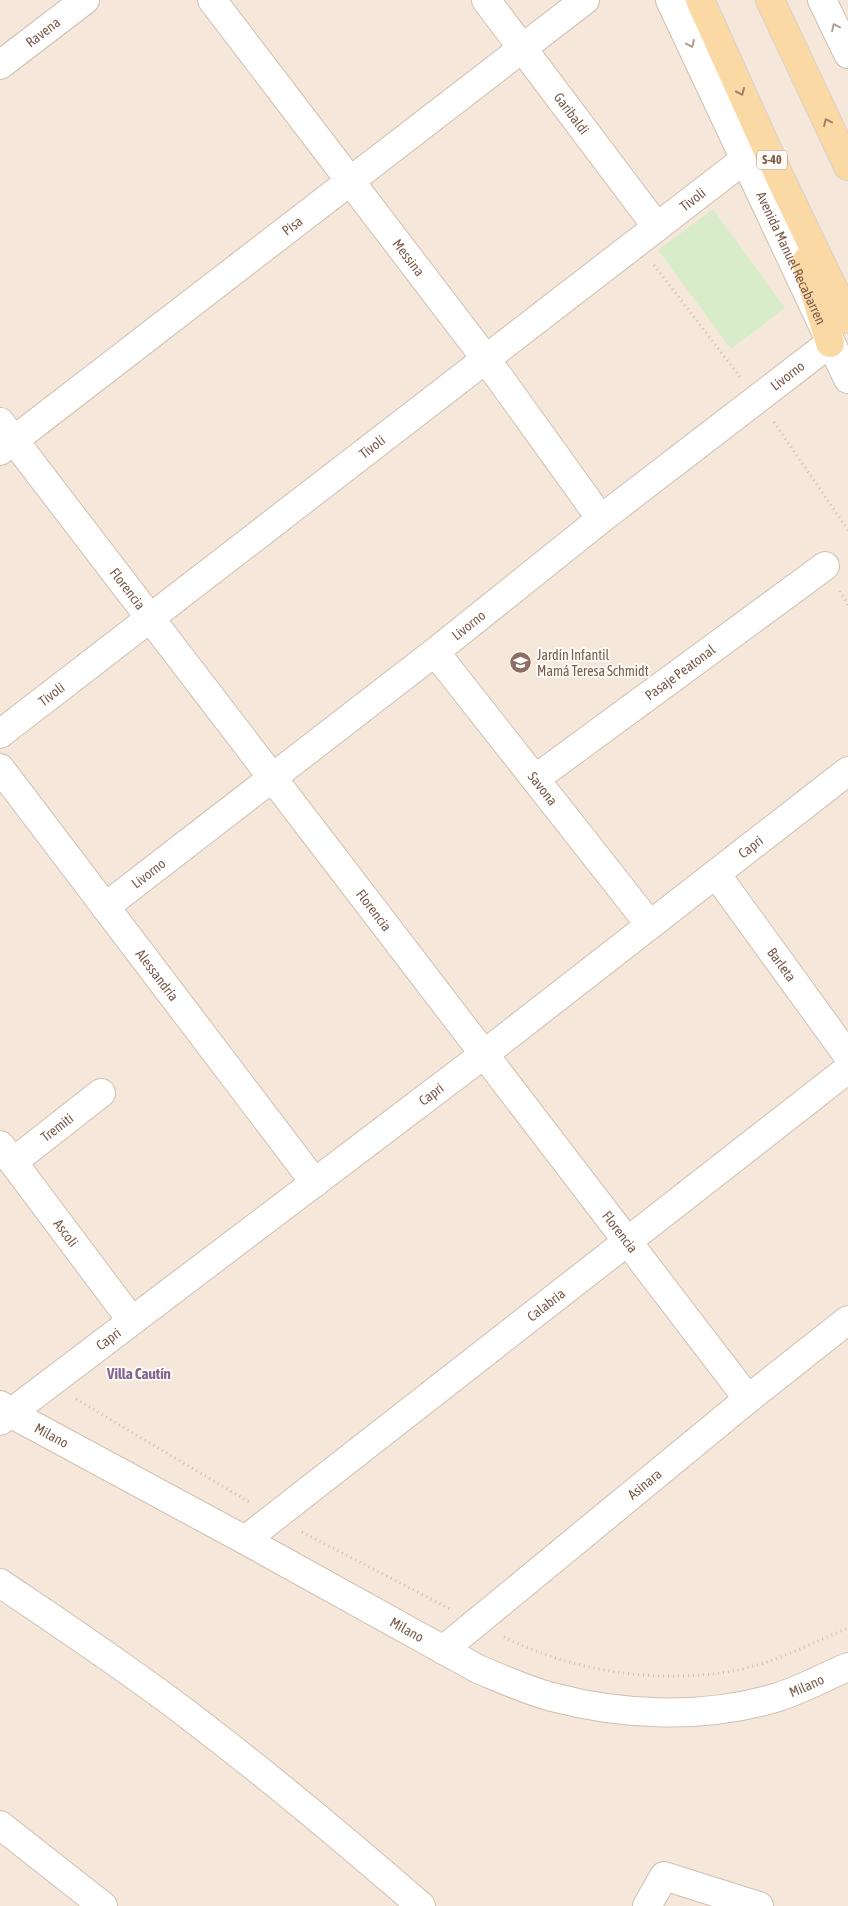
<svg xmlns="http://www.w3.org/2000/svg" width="848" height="1906" font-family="'Asap Condensed',sans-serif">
<rect width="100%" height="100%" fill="#fdf6ec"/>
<rect fill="#f5e8da" x="0" y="0" width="848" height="1906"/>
<polygon fill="#d8ecc9" points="713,209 785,308 731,349 658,250"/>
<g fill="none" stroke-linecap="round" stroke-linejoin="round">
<defs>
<g id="minor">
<path id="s1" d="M212,0L486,359L601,519"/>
<path id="s2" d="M486,0L657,227"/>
<path id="s3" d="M670,0L848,379"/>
<polyline points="822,0 848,54"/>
<path id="s4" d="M0,65L85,0"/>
<path id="s5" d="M0,422L748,1399"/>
<path id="s6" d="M0,451L585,0"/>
<path id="s7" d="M435,652L650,925"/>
<path id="s8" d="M0,734L745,159"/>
<path id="s9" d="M0,768L315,1183"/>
<path id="s10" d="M535,779L825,566"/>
<path id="s11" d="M716,874L848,1056"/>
<path id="s12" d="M105,907L435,652L601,519L830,343"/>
<path id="s13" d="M0,1145L132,1321"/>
<path id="s14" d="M13,1162L101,1093"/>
<path id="s15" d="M0,1405L10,1413L245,1540L478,1669C502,1679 526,1690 552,1697C624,1716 703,1719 775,1698C799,1691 824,1677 848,1667"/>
<path id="s16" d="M0,1421L483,1055L848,771"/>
<path id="s17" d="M245,1540L848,1069"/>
<path d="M0,1583C62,1625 124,1666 183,1711C265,1773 344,1839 421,1906"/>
<path id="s18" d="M443,1650L748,1399L848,1320"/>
<polyline points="0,1825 103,1906"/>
<polyline points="647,1906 664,1876 759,1906"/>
</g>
<g id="major">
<polyline points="700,0 782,182 848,319"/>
<polyline points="770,0 848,166"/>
<polyline points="806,262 830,343"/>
</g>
</defs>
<use href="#minor" stroke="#d1beb0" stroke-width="30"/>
<use href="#major" stroke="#dad1cd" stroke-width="30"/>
<g stroke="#d9b8a5" stroke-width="3" stroke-dasharray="1 4" stroke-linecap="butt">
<polyline points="654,265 740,377"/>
<polyline points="774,422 848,530"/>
<polyline points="840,591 848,605"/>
<polyline points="76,1399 249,1502"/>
<polyline points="302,1532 450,1609"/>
<path d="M504,1637C574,1672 661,1685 738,1670C776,1662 812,1643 848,1628"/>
</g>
<use href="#minor" stroke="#fff" stroke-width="28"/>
<use href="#major" stroke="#fbd9a5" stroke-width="28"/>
</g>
<defs><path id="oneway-chevron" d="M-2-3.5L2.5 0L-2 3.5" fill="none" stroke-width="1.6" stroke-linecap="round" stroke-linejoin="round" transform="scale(1.25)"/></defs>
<g stroke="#af9d94">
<use href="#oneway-chevron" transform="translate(835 27) rotate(-116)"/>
<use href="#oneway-chevron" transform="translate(691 44) rotate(65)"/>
</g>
<g stroke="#a18267">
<use href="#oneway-chevron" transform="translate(741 92) rotate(66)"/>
<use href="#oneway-chevron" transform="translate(827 122) rotate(-115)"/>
</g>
<defs>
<symbol id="school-disc" viewBox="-11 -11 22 22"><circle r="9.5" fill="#8d6e63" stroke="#fffaf3"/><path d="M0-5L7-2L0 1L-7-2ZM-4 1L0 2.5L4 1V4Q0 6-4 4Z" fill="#fff"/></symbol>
</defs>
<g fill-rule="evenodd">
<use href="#school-disc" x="508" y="650" width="25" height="25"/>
</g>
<g text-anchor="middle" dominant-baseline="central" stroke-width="4" stroke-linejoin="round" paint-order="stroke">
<rect fill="#fffaf3" stroke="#a28b7f" stroke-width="1" x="757" y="150.5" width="30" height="19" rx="4"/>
<g font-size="12" font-weight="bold" fill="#7a5c4d">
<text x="772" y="160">S-40</text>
</g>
<g font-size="14" fill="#7a5c4d" stroke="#fffaf3">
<text stroke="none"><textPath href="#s4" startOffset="54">Ravena</textPath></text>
<text stroke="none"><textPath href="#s2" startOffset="142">Garibaldi</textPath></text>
<text stroke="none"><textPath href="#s8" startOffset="875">Tivoli</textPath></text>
<text stroke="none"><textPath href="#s6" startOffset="369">Pisa</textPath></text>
<text stroke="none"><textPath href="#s1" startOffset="324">Messina</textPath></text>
<text stroke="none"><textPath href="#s3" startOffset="285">Avenida Manuel Recabarren</textPath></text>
<text stroke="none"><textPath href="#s12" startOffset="865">Livorno</textPath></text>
<text stroke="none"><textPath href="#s8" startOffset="470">Tivoli</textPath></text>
<text stroke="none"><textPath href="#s5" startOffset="210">Florencia</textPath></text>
<text stroke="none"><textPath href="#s12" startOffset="460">Livorno</textPath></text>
<text stroke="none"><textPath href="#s10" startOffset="180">Pasaje Peatonal</textPath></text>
<text stroke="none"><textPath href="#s8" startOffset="65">Tivoli</textPath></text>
<text stroke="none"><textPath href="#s7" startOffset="174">Savona</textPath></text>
<text stroke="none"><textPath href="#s16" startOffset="945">Capri</textPath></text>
<text stroke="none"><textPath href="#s12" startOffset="55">Livorno</textPath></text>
<text stroke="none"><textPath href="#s5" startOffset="615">Florencia</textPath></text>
<text stroke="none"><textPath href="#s11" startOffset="112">Barleta</textPath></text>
<text stroke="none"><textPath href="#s9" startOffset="260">Alessandría</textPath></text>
<text stroke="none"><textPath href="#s16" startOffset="541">Capri</textPath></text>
<text stroke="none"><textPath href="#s14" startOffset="56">Tremiti</textPath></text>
<text stroke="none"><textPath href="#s5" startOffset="1020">Florencia</textPath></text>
<text stroke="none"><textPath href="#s13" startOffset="110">Ascoli</textPath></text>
<text stroke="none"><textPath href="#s17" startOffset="382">Calabria</textPath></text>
<text stroke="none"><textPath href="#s16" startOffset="136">Capri</textPath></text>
<text stroke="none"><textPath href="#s15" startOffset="60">Milano</textPath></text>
<text stroke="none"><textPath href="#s18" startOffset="261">Asinara</textPath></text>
<text stroke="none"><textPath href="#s15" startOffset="465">Milano</textPath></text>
<text stroke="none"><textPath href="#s15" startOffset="885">Milano</textPath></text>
</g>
<g font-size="14" fill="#785e54" stroke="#fffaf3" text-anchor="start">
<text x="537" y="655">Jardín Infantil<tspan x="537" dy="16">Mamá Teresa Schmidt</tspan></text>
</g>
<g font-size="15" font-weight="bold" fill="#846695" stroke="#fffaf3">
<text x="139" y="1373">Villa Cautín</text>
</g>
</g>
</svg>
